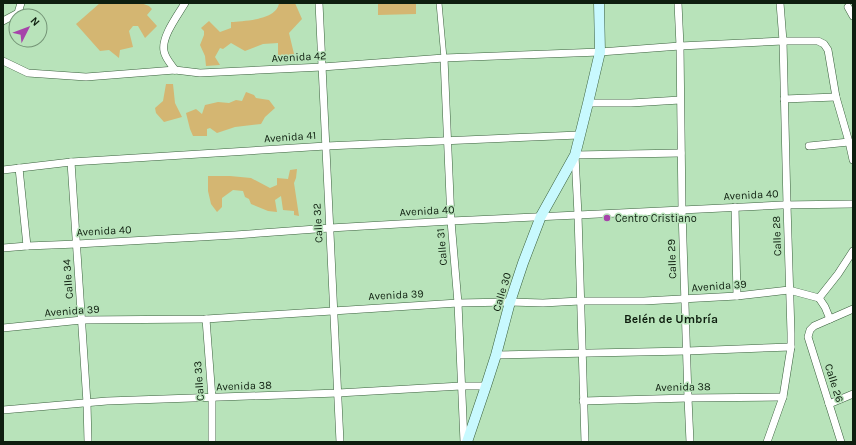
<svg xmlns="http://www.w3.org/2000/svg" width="856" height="445" font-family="Karla,sans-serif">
<rect width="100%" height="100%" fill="#b8e3ba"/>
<g fill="#d4b672">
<polygon points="100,3 141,3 149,6 152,9 147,15 157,26 145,38 138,26 133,26 129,31 133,47 120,50 119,58 109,50 100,51 76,24"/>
<path d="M279,3H295L302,19L289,33L295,58L278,62V43L263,44L245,51L231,43L223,49L220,48L215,57L220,65L206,66L205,56L200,45L204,35V31L201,28L209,21L220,32L231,28V22C244,21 277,20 279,3Z"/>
<polygon points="378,3 416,3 416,14 378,15"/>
<polygon points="166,84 173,84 175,103 182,117 164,122 156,113 155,108 163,101"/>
<polygon points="246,92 254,95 256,98 269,100 275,108 265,117 261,124 235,127 217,133 210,128 207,129 207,136 193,136 190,129 186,113 196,109 202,114 205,105 218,102 229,103 236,100 242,101"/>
<polygon points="297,169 296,178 294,183 299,216 294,215 294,211 283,210 281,196 275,200 277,212 268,211 251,204 249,199 245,197 243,191 233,190 222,198 222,207 217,212 211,204 208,191 208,176 230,176 251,178 270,188 277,185 277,178 288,179 290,170"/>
</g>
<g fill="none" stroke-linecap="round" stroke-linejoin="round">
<defs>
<polyline id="pedestrian" points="439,3 444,58"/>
<g id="minor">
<polyline points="319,3 340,442"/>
<polyline points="678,3 680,46 682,210 688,398 690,442"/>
<polyline points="848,7 853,16"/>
<polyline points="3,21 18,13 21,3"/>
<polyline points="444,58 451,221 458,303 464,442"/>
<polyline points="3,61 28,73 86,77 175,70 200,73 322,67 444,58 600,52 680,46 783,41 818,41 824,44 828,50 836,97 849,142 853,160"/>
<path d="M175,70C171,64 165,58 164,51C161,37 178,15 185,3"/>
<polyline points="784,99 836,97"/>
<polyline points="588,103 631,103 680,100"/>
<polyline points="809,146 849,142"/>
<polyline points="71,162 87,403 88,442"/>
<polyline points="19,168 27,246"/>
<polyline points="3,170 71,162 326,146 579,135"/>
<polyline points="735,207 737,296"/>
<polyline points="3,248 27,246 77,244 235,235 330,228 451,221 578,215 782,205 853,204"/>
<polyline points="819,298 838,274 853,251"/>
<polyline points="206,319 212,398 212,442"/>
<polyline points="3,328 82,320 206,319 458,303 510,302 543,303 580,301 644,301 737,296 789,290 819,298 825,307 830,319"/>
<polyline points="496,355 687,351 791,347"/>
<polyline points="583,401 688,398 783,397"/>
<polyline points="829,404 853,394"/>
<polyline points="3,410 107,401 338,393 461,386 486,386"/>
<polyline points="585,442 578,215 575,155 681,153"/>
<polyline points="767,442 783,397 791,347 791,333 787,205 783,41 780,3"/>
<polyline points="841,442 808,337 810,330 814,326 853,309"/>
</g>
<polyline id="secondary" points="467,442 486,386 496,355 510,302 523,263 541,216 575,155 588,103 600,52 599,3"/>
</defs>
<use href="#pedestrian" stroke="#3a603d" stroke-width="6"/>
<use href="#minor" stroke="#3a603d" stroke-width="8"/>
<use href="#secondary" stroke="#3a603d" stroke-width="11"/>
<use href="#pedestrian" stroke="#fff" stroke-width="5"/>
<use href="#minor" stroke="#fff" stroke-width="7"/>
<use href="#secondary" stroke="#c8f9fe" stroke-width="10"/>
</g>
<circle fill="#a644aa" stroke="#b8e3ba" stroke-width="1.5" cx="607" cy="218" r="4"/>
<g text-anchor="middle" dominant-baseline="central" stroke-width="3" stroke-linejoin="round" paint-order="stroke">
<g font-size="11" fill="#0e1e0f" stroke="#b8e3ba">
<text transform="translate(299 57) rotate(-3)">Avenida 42</text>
<text transform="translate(290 137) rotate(-4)">Avenida 41</text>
<text transform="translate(751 195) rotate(-3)">Avenida 40</text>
<text transform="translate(427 211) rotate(-3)">Avenida 40</text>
<text transform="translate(318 223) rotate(-93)">Calle 32</text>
<text transform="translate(104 231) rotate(-3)">Avenida 40</text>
<text transform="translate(777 236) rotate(-92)">Calle 28</text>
<text transform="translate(442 247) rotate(-95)">Calle 31</text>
<text transform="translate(672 259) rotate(-92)">Calle 29</text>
<text transform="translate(68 279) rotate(-94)">Calle 34</text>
<text transform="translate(719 286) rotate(-4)">Avenida 39</text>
<text transform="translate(502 292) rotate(-73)">Calle 30</text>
<text transform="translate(396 295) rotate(-3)">Avenida 39</text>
<text transform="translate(72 311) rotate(-4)">Avenida 39</text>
<text transform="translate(199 381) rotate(-94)">Calle 33</text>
<text transform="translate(834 383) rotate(73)">Calle 26</text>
<text transform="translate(244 386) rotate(-2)">Avenida 38</text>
<text transform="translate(683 387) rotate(-1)">Avenida 38</text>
</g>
<g font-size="11" fill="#0e1e0f" stroke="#b8e3ba" text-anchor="start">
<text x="615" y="218">Centro Cristiano</text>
</g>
<g font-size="12" font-weight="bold" fill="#0e1e0f" stroke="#b8e3ba">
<text x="671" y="319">Belén de Umbría</text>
</g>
</g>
<rect width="856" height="445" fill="none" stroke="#0e1e0f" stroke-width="8"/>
<g transform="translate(28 28) rotate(48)"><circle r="19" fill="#b8e3ba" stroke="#749476"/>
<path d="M0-3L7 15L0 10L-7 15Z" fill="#a644aa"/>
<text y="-6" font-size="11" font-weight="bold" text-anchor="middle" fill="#0e1e0f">N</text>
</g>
</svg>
